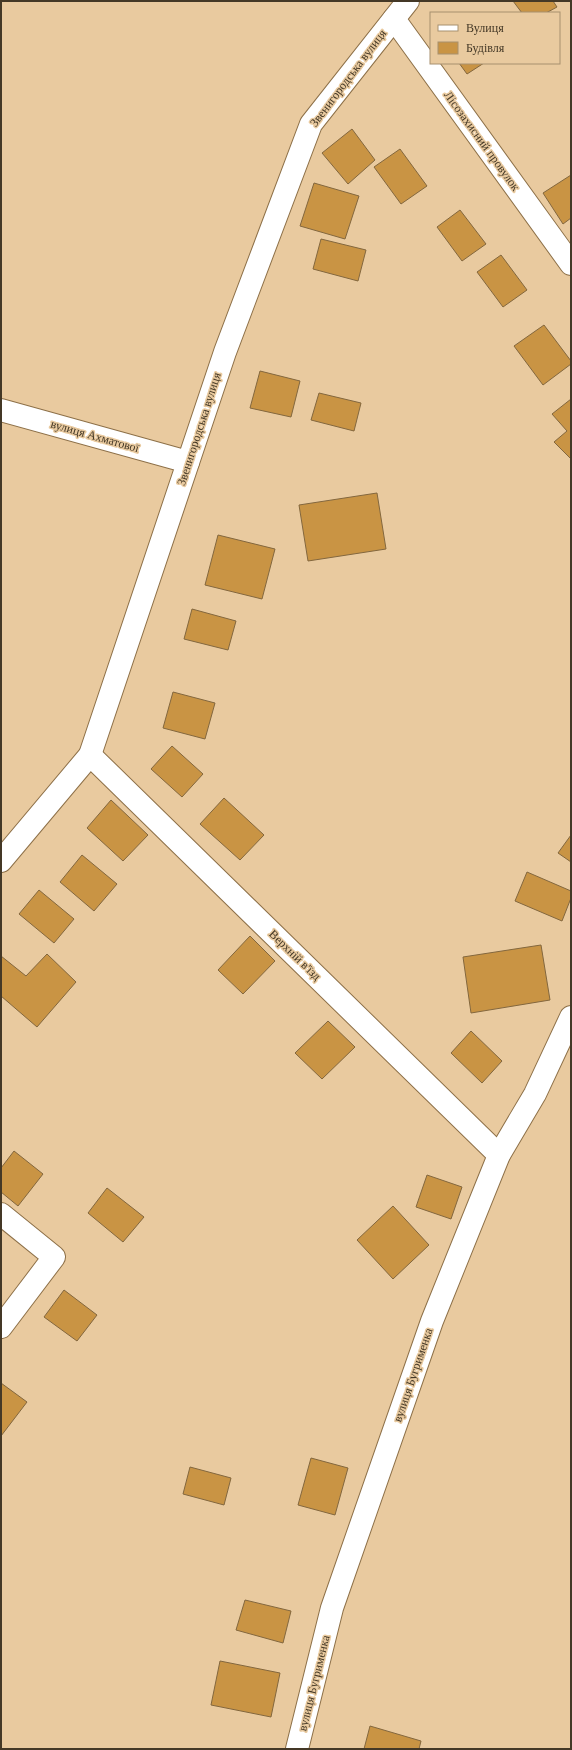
<svg xmlns="http://www.w3.org/2000/svg" width="572" height="1750" font-family="Georgia,serif">
<rect width="100%" height="100%" fill="#e9ca9f"/>
<g fill="#c99444" stroke="#83673e">
<polygon points="513,1 553,1 557,7 546,13 522,13"/>
<polygon points="459,63 484,63 467,74"/>
<polygon points="352,129 375,160 348,184 322,153"/>
<polygon points="400,149 427,186 401,204 374,167"/>
<polygon points="571,175 571,218 563,224 543,193"/>
<polygon points="314,183 359,196 345,239 300,226"/>
<polygon points="460,210 486,244 462,261 437,227"/>
<polygon points="321,239 366,250 358,281 313,269"/>
<polygon points="501,255 527,290 503,307 477,272"/>
<polygon points="544,325 571,361 571,364 543,385 514,346"/>
<polygon points="260,371 300,381 291,417 250,408"/>
<polygon points="319,393 361,403 354,431 311,420"/>
<polygon points="571,399 571,459 554,442 567,431 552,414"/>
<polygon points="377,493 386,549 308,561 299,505"/>
<polygon points="218,535 275,549 262,599 205,585"/>
<polygon points="192,609 236,621 228,650 184,639"/>
<polygon points="173,692 215,703 205,739 163,728"/>
<polygon points="172,746 203,774 182,797 151,769"/>
<polygon points="224,798 264,835 240,860 200,824"/>
<polygon points="111,800 148,835 123,861 87,828"/>
<polygon points="571,835 571,862 558,853"/>
<polygon points="82,855 117,884 94,911 60,882"/>
<polygon points="527,872 571,891 571,898 562,921 515,901"/>
<polygon points="39,890 74,919 54,943 19,914"/>
<polygon points="250,936 275,961 243,994 218,970"/>
<polygon points="541,945 550,1000 471,1013 463,957"/>
<polygon points="47,954 76,982 37,1027 1,996 1,956 26,976"/>
<polygon points="328,1021 355,1047 322,1079 295,1053"/>
<polygon points="471,1031 502,1061 482,1083 451,1053"/>
<polygon points="14,1151 43,1174 18,1206 1,1192 1,1168"/>
<polygon points="427,1175 462,1187 451,1219 416,1207"/>
<polygon points="107,1188 144,1217 123,1242 88,1213"/>
<polygon points="393,1206 429,1245 393,1279 357,1240"/>
<polygon points="64,1290 97,1315 77,1341 44,1317"/>
<polygon points="1,1383 27,1402 1,1436"/>
<polygon points="311,1458 348,1468 335,1515 298,1505"/>
<polygon points="190,1467 231,1478 224,1505 183,1494"/>
<polygon points="245,1600 291,1611 283,1643 236,1630"/>
<polygon points="220,1661 280,1673 271,1717 211,1705"/>
<polygon points="370,1726 421,1741 419,1749 364,1749"/>
</g>
<g fill="none" stroke-linecap="round" stroke-linejoin="round">
<defs>
<g id="minor">
<polyline points="394,19 571,264"/>
<polyline points="1,410 188,462"/>
<polyline points="90,755 499,1155"/>
<polyline points="1,861 90,755 225,352 311,124 408,1"/>
<polyline points="1,1214 54,1257 1,1327"/>
<polyline points="297,1749 332,1608 432,1321 499,1155 535,1094 571,1017"/>
</g>
</defs>
<use href="#minor" stroke="#8d7048" stroke-width="24"/>
<use href="#minor" stroke="#fff" stroke-width="22"/>
</g>
<g text-anchor="middle" dominant-baseline="central" stroke-width="3" stroke-linejoin="round" paint-order="stroke">
<g font-size="12" fill="#443826" stroke="#e9ca9f">
<text transform="translate(348 78) rotate(-53)">Звенигородська вулиця</text>
<text transform="translate(482 141) rotate(54)">Лісозахисний провулок</text>
<text transform="translate(199 429) rotate(-72)">Звенигородська вулиця</text>
<text transform="translate(95 436) rotate(16)">вулиця Ахматової</text>
<text transform="translate(295 955) rotate(44)">Верхній в'їзд</text>
<text transform="translate(413 1375) rotate(-71)">вулиця Бугрименка</text>
<text transform="translate(314 1683) rotate(-76)">вулиця Бугрименка</text>
</g>
</g>
<rect width="572" height="1750" fill="none" stroke="#443826" stroke-width="4"/>
<rect x="430" y="12" width="130" height="52" fill="#e9ca9f" stroke="#a7906f"/>
<rect x="438" y="25" width="20" height="6" fill="#ffffff" stroke="#a7906f"/>
<text x="466" y="32" font-size="12" fill="#443826">Вулиця</text>
<rect x="438" y="42" width="20" height="12" fill="#c99444" stroke="#a7906f"/>
<text x="466" y="52" font-size="12" fill="#443826">Будівля</text>
</svg>
